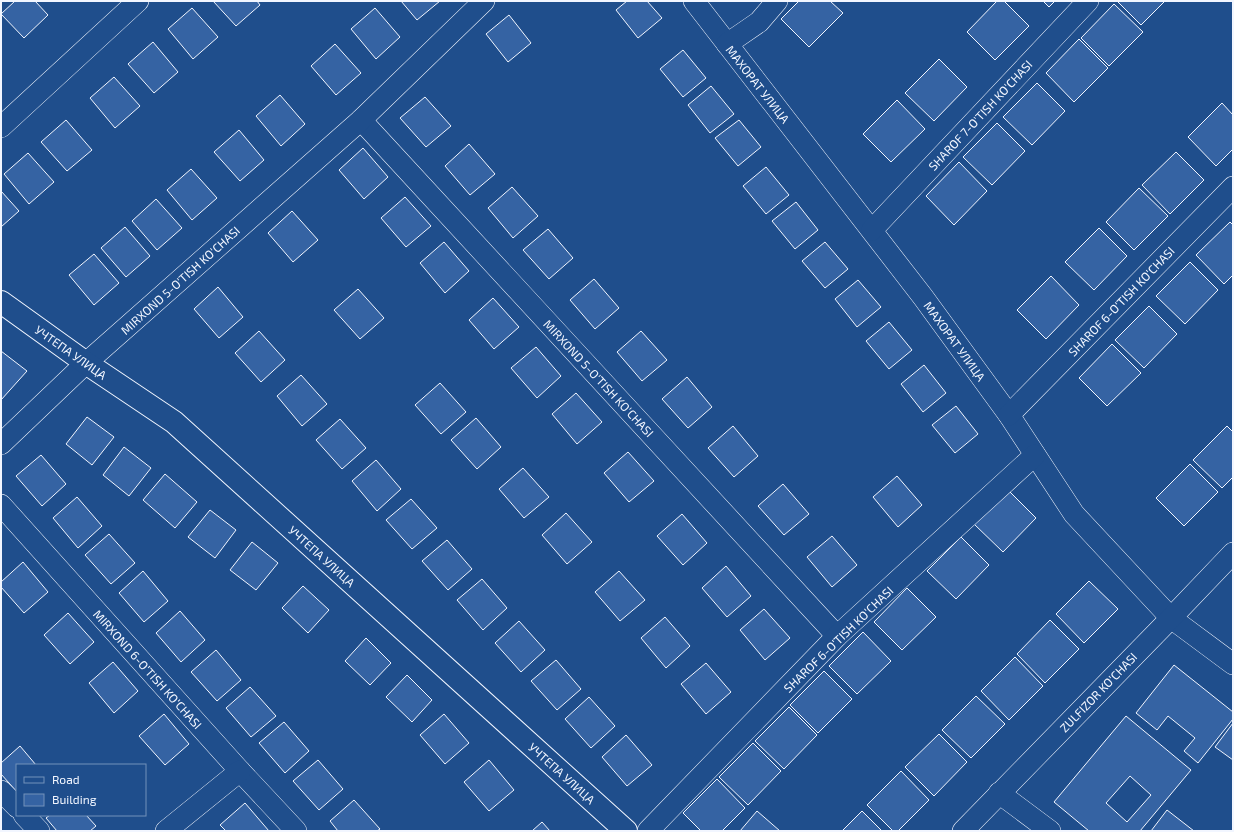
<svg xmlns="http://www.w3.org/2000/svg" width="1234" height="832" font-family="'Exo 2',sans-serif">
<rect width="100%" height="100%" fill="#1f4e8c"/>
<g fill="#3563a3" stroke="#f2f6ff" fill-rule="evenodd">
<polygon points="15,1 35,1 48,15 24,38 1,14"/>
<polygon points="213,1 257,1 260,5 236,26"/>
<polygon points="401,1 440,1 417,20"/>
<polygon points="627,1 647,1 662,18 638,38 616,10"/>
<polygon points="799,1 830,1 843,13 809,47 781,19"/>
<polygon points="997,1 1004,1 1029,26 995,60 967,32"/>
<polygon points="1043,1 1055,1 1049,7"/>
<polygon points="1117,1 1165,1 1141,25"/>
<polygon points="1114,4 1143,32 1109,66 1081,38"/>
<polygon points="192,8 218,37 193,59 168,29"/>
<polygon points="375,8 400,37 376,59 351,29"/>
<polygon points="509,15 531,43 508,62 486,34"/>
<polygon points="1079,39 1108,68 1074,102 1046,73"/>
<polygon points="153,42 178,72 154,93 128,64"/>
<polygon points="335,44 361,73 336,95 311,66"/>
<polygon points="683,50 706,78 683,97 660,69"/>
<polygon points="939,59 967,87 934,121 905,93"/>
<polygon points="114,77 140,106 115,128 90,98"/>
<polygon points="1037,83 1065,111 1032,145 1003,117"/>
<polygon points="711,86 734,114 710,133 688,105"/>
<polygon points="280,95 305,124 281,146 256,116"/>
<polygon points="425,97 451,126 426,147 400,118"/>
<polygon points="897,100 925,129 891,162 863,134"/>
<polygon points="1222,103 1233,115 1233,149 1216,166 1188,137"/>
<polygon points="66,120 92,150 67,171 41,142"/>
<polygon points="739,120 761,147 738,166 715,138"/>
<polygon points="997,123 1025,151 992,185 963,157"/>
<polygon points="239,130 264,160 240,181 214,152"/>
<polygon points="469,144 495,174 470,195 445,166"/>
<polygon points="363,148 388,177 364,199 339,170"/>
<polygon points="1176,152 1204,180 1170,214 1142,185"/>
<polygon points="28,153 54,182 29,204 4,174"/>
<polygon points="959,162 987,191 954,225 926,196"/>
<polygon points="766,167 789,195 766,214 743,186"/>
<polygon points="191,169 217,198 192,220 167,190"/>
<polygon points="512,187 538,216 513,238 488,208"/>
<polygon points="1139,188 1168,216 1134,250 1106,222"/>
<polygon points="1,191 19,211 1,227"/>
<polygon points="405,197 431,226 406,247 381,218"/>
<polygon points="156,199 182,228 157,250 132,221"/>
<polygon points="796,202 818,230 795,249 772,221"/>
<polygon points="292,211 318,240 293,262 268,233"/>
<polygon points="1230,222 1233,225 1233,275 1224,284 1196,255"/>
<polygon points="125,227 150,256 126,277 101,248"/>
<polygon points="1099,228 1127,256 1094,290 1065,262"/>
<polygon points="548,229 573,258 549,279 523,250"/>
<polygon points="444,242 469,271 445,293 420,263"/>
<polygon points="825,242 848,269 825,288 802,261"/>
<polygon points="94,254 119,283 94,305 69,275"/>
<polygon points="1190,262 1218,290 1185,324 1156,296"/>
<polygon points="1051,276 1079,305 1046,339 1017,310"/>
<polygon points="594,279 619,308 595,329 570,300"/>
<polygon points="858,280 881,307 857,327 835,299"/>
<polygon points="218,287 243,317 219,338 194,309"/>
<polygon points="358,289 384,318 360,339 334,310"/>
<polygon points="493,298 519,327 494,349 469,320"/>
<polygon points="1149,306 1177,334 1144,368 1115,340"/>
<polygon points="889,322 912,350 889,369 866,341"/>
<polygon points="259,331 285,360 261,382 235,353"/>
<polygon points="641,331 667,360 642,381 617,352"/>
<polygon points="1112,344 1141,373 1107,406 1079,378"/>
<polygon points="536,347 561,376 537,398 511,368"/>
<polygon points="1,351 27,371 1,400"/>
<polygon points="924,365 946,393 923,412 901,384"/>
<polygon points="301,375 327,404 302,426 277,396"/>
<polygon points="687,377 712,407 688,428 662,399"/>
<polygon points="440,383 466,412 441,434 415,405"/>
<polygon points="576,393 602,422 577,444 552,414"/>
<polygon points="956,406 978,434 955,453 932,425"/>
<polygon points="87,417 114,437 92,465 66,444"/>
<polygon points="476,418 501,447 477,469 451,440"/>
<polygon points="340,419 366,448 342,469 316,440"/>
<polygon points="733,426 758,456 734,477 708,448"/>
<polygon points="1227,426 1233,432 1233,477 1222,488 1193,460"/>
<polygon points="124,447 151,468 129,496 103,475"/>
<polygon points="628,452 654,481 629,502 604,473"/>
<polygon points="41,455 66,484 42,506 16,476"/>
<polygon points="376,460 401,489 377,511 352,481"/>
<polygon points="1190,464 1218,492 1184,526 1156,498"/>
<polygon points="523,468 549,497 524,518 499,489"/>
<polygon points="165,474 197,502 175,528 143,500"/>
<polygon points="897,476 922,505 898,527 873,497"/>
<polygon points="783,484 809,514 784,535 758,506"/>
<polygon points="1008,490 1036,518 1003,552 974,524"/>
<polygon points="77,497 102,526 78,548 53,518"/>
<polygon points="411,499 437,528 412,549 386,520"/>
<polygon points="210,510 236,530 215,558 188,537"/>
<polygon points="566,513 592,542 567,564 542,535"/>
<polygon points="682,514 707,543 683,565 657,536"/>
<polygon points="109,534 135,563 111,584 85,555"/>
<polygon points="832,536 857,565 832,587 807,557"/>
<polygon points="961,537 989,565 956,599 927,571"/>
<polygon points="447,540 472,569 448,590 422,561"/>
<polygon points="252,542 278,563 256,590 230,570"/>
<polygon points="23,562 48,592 24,613 1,587 1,582"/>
<polygon points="726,566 751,596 727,617 702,588"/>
<polygon points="143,571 168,601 144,622 119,593"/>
<polygon points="619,571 645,600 620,621 595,592"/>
<polygon points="482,579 507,608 483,630 457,600"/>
<polygon points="1089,581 1118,609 1084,643 1056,614"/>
<polygon points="303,586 329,610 308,633 282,608"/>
<polygon points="907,588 936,617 902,650 874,622"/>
<polygon points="764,609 790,638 765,660 740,630"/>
<polygon points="180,611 205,640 181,662 156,633"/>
<polygon points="68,613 94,642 70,664 44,635"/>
<polygon points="665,617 690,646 666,668 641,638"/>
<polygon points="1050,620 1079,649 1045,683 1017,654"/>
<polygon points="519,621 545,650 521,672 495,643"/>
<polygon points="863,632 891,661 857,694 829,666"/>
<polygon points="366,638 391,663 370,685 345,661"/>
<polygon points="216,650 241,680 217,701 191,672"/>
<polygon points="1015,657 1043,686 1009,720 981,691"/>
<polygon points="556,660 581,689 557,710 531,681"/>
<polygon points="113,662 138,691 114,713 89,683"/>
<polygon points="706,663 731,692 706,714 681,684"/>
<polygon points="1174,665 1233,712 1233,719 1198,763 1184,751 1195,738 1168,716 1157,730 1136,713"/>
<polygon points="824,671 852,699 818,733 790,705"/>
<polygon points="407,675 432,700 412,722 386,697"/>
<polygon points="250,687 276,716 251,737 226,708"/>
<polygon points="976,696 1005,724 971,758 942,730"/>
<polygon points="589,697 615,726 591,748 565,719"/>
<polygon points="789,707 817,735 784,769 755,741"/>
<polygon points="164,714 189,744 165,765 139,736"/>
<polygon points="444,714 469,743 445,764 420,735"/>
<path d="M1126,716L1191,770L1140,831H1089L1054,802ZM1130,776L1151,795L1127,822L1106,803Z"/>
<polygon points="284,722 309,751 285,773 259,743"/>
<polygon points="1233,723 1233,760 1215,747"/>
<polygon points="939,734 967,762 934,796 905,767"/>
<polygon points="626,735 652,765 627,786 602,757"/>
<polygon points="753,743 781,771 748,805 719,777"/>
<polygon points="20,746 36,765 17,765 17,792 1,774 1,763"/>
<polygon points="318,760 343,789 319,810 293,781"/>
<polygon points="489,760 514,790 489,811 464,782"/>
<polygon points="901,771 929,800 898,831 893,831 867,805"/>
<polygon points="717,779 745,808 722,831 701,831 683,813"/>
<polygon points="354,800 380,829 377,831 338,831 330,821"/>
<polygon points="245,803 269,831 226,831 220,825"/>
<polygon points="1167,810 1194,831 1151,831"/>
<polygon points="757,811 780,831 740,831"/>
<polygon points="862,811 882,831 842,831"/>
<polygon points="50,815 86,815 96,826 90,831 57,831 46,818"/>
<polygon points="542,822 550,831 532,831"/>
</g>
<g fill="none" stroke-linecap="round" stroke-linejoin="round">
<defs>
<g id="street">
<polyline points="694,1 923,297 1009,415 1074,514 1171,618 1233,664"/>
<polyline points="727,44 759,22 777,1"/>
<polyline points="361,120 837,636"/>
<polyline points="1,127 138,1"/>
<polyline points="872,230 1088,1"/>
<polyline points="1009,415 1233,187"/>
<polyline points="1,444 86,363 361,120 484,1"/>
<polyline points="1,505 240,771 296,831"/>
<polyline points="1,791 17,807"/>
<polyline points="999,793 1050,831"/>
<polyline points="24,815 39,831"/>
<polyline points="166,831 240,771"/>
<polyline points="648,831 837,636 1035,455"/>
<polyline points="963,831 1171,618 1233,553"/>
</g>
<polyline id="secondary" points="1,302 86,363 174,422 626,831"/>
</defs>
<use href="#street" stroke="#f2f6ff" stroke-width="22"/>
<use href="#secondary" stroke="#f2f6ff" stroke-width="24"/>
<use href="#street" stroke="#1f4e8c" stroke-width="21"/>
<use href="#secondary" stroke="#1f4e8c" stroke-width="22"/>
</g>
<g text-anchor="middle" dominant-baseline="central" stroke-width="3" stroke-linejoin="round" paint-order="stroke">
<g font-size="12" fill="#f2f6ff" stroke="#1f4e8c">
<text transform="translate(758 84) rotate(52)">МАХОРАТ УЛИЦА</text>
<text transform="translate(980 115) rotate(-47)">SHAROF 7-O'TISH KO'CHASI</text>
<text transform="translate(180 280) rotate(-42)">MIRXOND 5-O'TISH KO'CHASI</text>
<text transform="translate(1121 301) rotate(-46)">SHAROF 6-O'TISH KO'CHASI</text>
<text transform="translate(955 341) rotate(54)">МАХОРАТ УЛИЦА</text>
<text transform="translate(71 352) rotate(35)">УЧТЕПА УЛИЦА</text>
<text transform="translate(599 378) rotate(47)">MIRXOND 5-O'TISH KO'CHASI</text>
<text transform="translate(322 556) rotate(42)">УЧТЕПА УЛИЦА</text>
<text transform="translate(838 639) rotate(-44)">SHAROF 6-O'TISH KO'CHASI</text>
<text transform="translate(148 669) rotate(48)">MIRXOND 6-O'TISH KO'CHASI</text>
<text transform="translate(1098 692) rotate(-46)">ZULFIZOR KO'CHASI</text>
<text transform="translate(562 773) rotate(42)">УЧТЕПА УЛИЦА</text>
</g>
</g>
<rect width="1234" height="832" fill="none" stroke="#f2f6ff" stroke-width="4"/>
<rect x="16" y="764" width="130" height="52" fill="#1f4e8c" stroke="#7391ba"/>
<rect x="24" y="777" width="20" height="6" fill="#1f4e8c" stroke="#7391ba"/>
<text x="52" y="784" font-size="12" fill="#f2f6ff">Road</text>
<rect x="24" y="794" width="20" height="12" fill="#3563a3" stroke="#7391ba"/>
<text x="52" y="804" font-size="12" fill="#f2f6ff">Building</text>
</svg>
